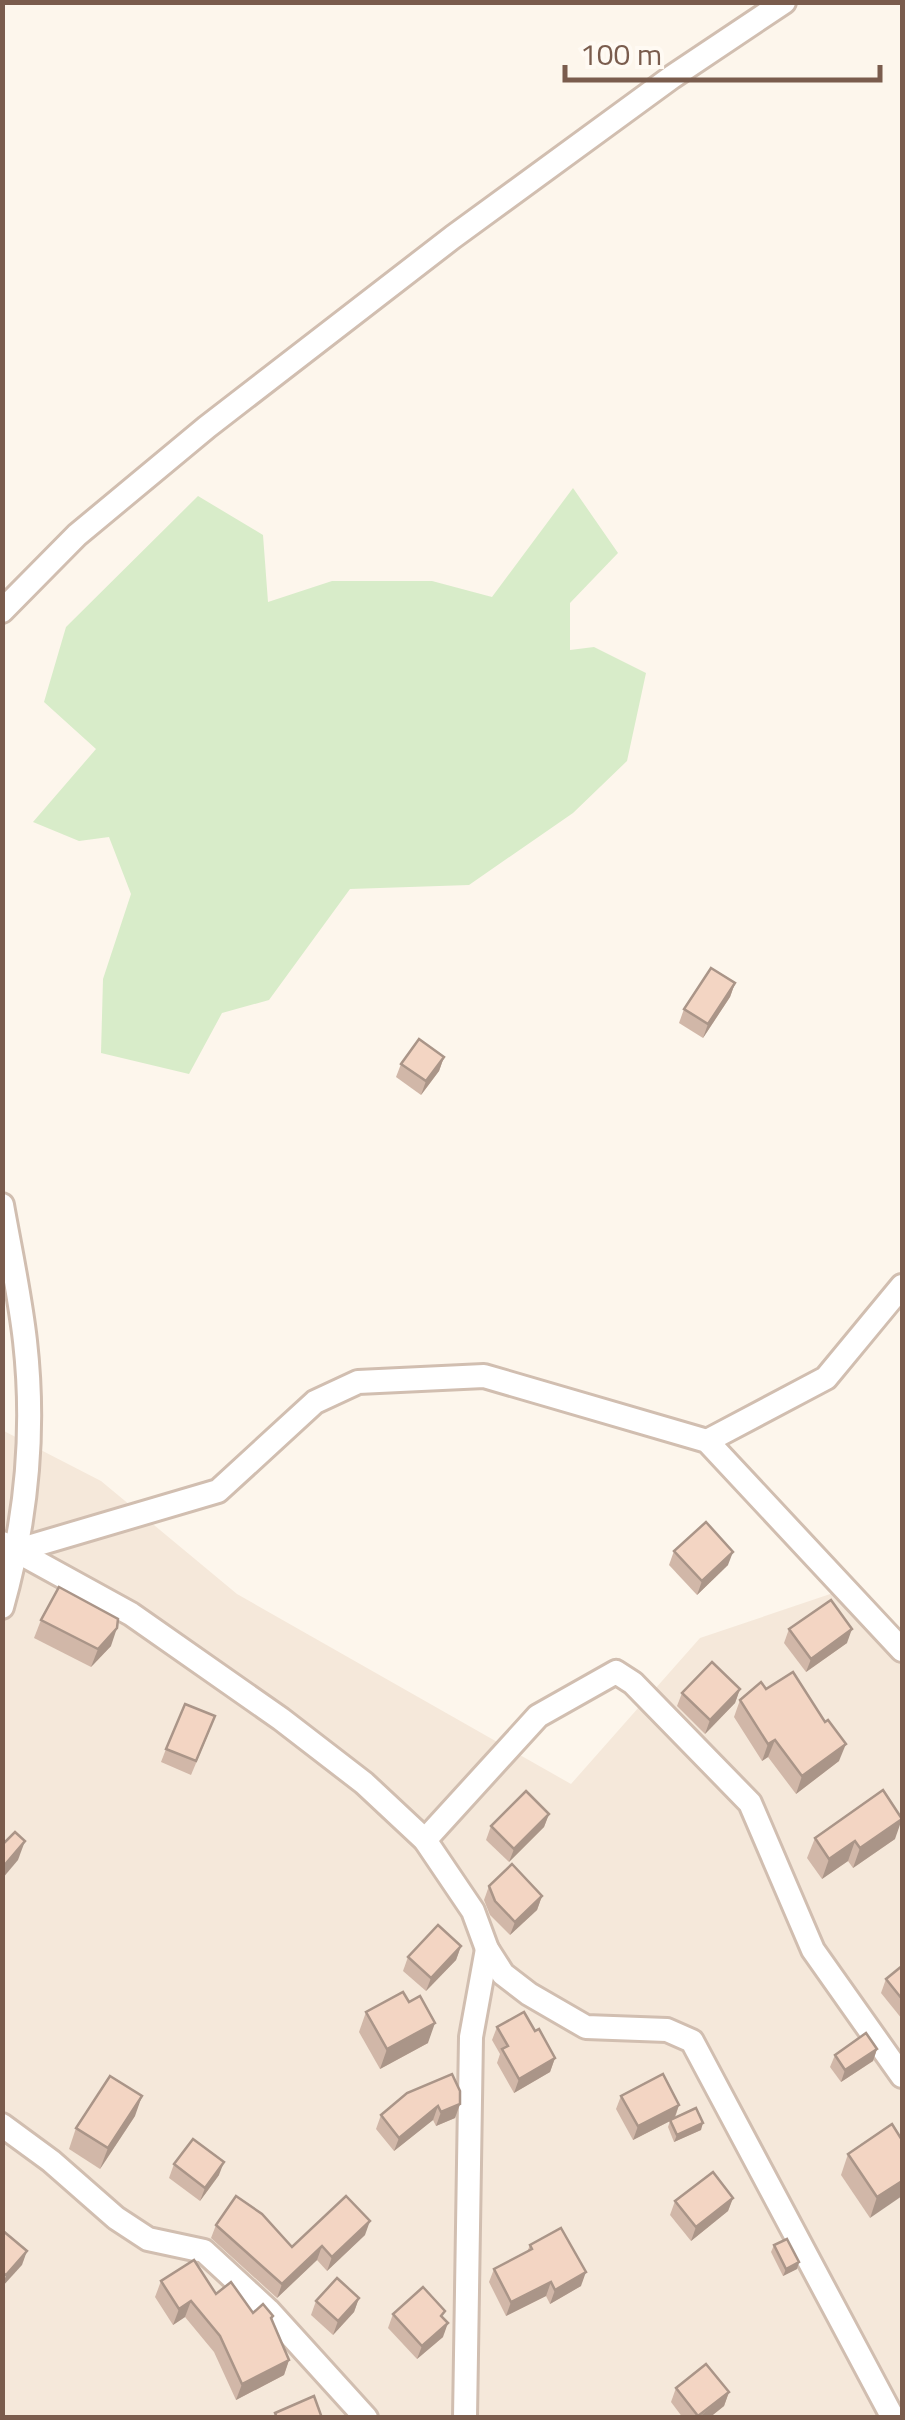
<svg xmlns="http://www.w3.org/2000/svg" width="905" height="2420" font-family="'Titillium Web',sans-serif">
<rect width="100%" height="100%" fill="#fdf6ec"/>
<polygon fill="#f5e8da" points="2,1430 101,1481 237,1594 571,1784 700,1638 848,1588 902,1630 902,2417 3,2417"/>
<polygon fill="#d8ecc9" points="573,488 618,553 570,603 570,650 594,647 646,673 627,761 573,813 469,885 350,889 269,1000 222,1013 189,1074 101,1053 103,979 131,894 109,837 79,841 33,822 96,749 44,702 66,627 198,496 263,535 268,602 332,581 432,581 492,597"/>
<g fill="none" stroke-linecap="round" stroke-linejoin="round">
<defs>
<g id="street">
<polyline points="2,611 77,535 207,427 453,237 672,77 784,2"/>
<path d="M2,1205C10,1250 20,1296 25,1341C35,1430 26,1522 2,1607"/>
<polyline points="707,1441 826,1378 902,1286"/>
<polyline points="2,1543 131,1614 281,1719 364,1783 425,1840 473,1911 487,1949 503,1974 529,1994 586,2027 667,2030 692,2041 893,2418"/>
<polyline points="18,1550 218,1491 315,1402 358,1382 484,1376 707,1441 902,1650"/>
<polyline points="425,1840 538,1716 616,1672 633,1683 750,1803 813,1950 902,2076"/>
<polyline points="2,2125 51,2161 116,2218 148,2239 204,2251 268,2310 366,2418"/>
<polyline points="465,2418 471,2037 487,1949"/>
</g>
</defs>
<use href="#street" stroke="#d1beb0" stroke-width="28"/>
<use href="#street" stroke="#fff" stroke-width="22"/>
</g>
<g fill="#d1b7a8">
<polygon points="735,983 730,997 703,1038 679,1023 684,1009"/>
<polygon points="444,1057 439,1071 421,1095 396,1077 401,1064"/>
<polygon points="674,1551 728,1565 697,1595 669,1565"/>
<polygon points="41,1620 111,1646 91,1667 34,1638"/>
<polygon points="789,1629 847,1643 806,1672 784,1643"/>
<polygon points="740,1689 735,1703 705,1734 677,1706 682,1693"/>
<polygon points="766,1689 839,1761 796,1794 768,1757 762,1761 734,1717 740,1700"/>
<polygon points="210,1730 191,1775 161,1762 166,1749"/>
<polygon points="549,1814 544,1827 509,1862 486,1840 491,1826"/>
<polygon points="815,1838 895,1839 853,1868 848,1861 822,1879 807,1858"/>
<polygon points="489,1886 542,1896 537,1910 510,1935 490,1915 484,1900"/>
<polygon points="461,1946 456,1960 426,1991 403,1971 408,1957"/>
<polygon points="902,1966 902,2019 881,1993 886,1979"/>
<polygon points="366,2012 428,2043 380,2069 359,2032"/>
<polygon points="497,2027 555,2058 550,2072 514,2093 497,2063 500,2054 492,2040"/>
<polygon points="877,2049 873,2061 841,2082 830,2067 835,2055"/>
<polygon points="621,2096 679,2105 675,2118 701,2130 674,2142 668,2127 670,2121 633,2140 616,2109"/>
<polygon points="460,2104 455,2118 436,2126 433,2120 394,2151 376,2129 381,2115"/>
<polygon points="135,2116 100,2169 69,2149 76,2128"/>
<polygon points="902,2140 870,2218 841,2175 848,2154"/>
<polygon points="174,2164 219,2175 200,2201 169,2178"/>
<polygon points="733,2198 728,2211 691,2241 670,2215 675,2201"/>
<polygon points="216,2225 292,2247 365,2235 327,2271 317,2260 277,2298 211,2238"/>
<polygon points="530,2245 581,2286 550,2304 546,2296 506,2316 489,2282 494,2269 527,2252"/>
<polygon points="774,2245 799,2262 797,2269 783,2276 771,2252"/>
<polygon points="161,2281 216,2294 253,2313 273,2316 272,2320 289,2360 284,2375 236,2400 214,2352 185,2317 173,2325 155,2297"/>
<polygon points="359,2298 354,2312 333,2335 311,2315 316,2301"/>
<polygon points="393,2314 443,2318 443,2337 417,2359 388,2328"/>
<polygon points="676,2388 729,2392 724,2406 709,2418 683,2418 671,2402"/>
</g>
<g fill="#aa9588">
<polygon points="735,983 730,997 703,1038 708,1024"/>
<polygon points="444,1057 439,1071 421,1095 426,1081"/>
<polygon points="733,1552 728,1565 697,1595 702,1581"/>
<polygon points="117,1628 111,1646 91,1667 98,1649"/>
<polygon points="852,1629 847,1643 806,1672 811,1659"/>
<polygon points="740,1689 735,1703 705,1734 710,1720"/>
<polygon points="775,1740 768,1757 762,1761 768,1744"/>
<polygon points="846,1744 839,1761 796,1794 802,1776"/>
<polygon points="549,1814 544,1827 509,1862 514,1849"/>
<polygon points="902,1819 895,1839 853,1868 860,1848"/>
<polygon points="25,1841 18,1860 2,1879 2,1868"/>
<polygon points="855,1841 848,1861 822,1879 829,1859"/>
<polygon points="542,1896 537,1910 510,1935 515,1922"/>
<polygon points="461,1946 456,1960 426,1991 431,1978"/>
<polygon points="435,2023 428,2043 380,2069 387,2049"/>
<polygon points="877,2049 873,2061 841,2082 845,2070"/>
<polygon points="555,2058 550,2072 514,2093 519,2079"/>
<polygon points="142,2096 135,2116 100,2169 108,2148"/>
<polygon points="460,2104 455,2118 436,2126 441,2112"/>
<polygon points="679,2105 674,2119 633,2140 638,2126"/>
<polygon points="438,2106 433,2120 394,2151 399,2138"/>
<polygon points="703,2123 701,2130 674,2142 677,2135"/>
<polygon points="224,2162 219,2175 200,2201 205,2188"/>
<polygon points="902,2181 902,2196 870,2218 877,2197"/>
<polygon points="733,2198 728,2211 691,2241 696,2227"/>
<polygon points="370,2221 365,2235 327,2271 332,2257"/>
<polygon points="322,2246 317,2260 277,2298 282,2284"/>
<polygon points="27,2251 22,2265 2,2287 6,2275"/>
<polygon points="799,2262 797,2269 783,2276 786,2269"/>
<polygon points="586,2272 581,2286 550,2304 555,2290"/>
<polygon points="551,2282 546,2296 506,2316 511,2302"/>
<polygon points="359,2298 354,2312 333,2335 338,2321"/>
<polygon points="191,2301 185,2317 173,2325 179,2309"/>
<polygon points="448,2323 443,2337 417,2359 422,2346"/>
<polygon points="289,2360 284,2375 236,2400 242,2384"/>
<polygon points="729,2392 724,2406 709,2418 698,2418"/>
</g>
<g fill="#f3d5c3" stroke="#aa9588" stroke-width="2.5">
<polygon points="711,968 735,983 708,1024 684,1009"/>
<polygon points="419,1039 444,1057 426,1081 401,1064"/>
<polygon points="706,1522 733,1552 702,1581 674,1551"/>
<polygon points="59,1587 118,1619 117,1628 98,1649 41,1620"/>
<polygon points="831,1600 852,1629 811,1659 789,1629"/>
<polygon points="712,1662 740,1689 710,1720 682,1693"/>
<polygon points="793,1672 825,1722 828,1720 846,1744 802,1776 775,1740 768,1744 740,1700 761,1682 766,1689"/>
<polygon points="185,1704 215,1716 196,1761 166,1749"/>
<polygon points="883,1790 902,1819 860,1848 855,1841 829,1859 815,1838"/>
<polygon points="526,1791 549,1814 514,1849 491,1826"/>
<polygon points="15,1832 25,1841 2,1868 2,1845"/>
<polygon points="512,1864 542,1896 515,1922 495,1901 489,1886"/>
<polygon points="438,1925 461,1946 431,1978 408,1957"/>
<polygon points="902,1966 902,1999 886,1979"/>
<polygon points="403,1992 409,2002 420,1996 435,2023 387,2049 366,2012"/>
<polygon points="524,2012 535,2031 539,2029 555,2058 519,2079 502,2049 508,2046 497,2027"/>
<polygon points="866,2033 877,2049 845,2070 835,2055"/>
<polygon points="452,2074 460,2091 460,2104 441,2112 438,2106 399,2138 381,2115 407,2093"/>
<polygon points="663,2074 679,2105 638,2126 621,2096"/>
<polygon points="110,2076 142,2096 108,2148 76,2128"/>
<polygon points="696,2108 703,2123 677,2135 670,2120"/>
<polygon points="892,2124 902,2140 902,2181 877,2197 848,2154"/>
<polygon points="193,2139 224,2162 205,2188 174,2164"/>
<polygon points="713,2172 733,2198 696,2227 675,2201"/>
<polygon points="236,2196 262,2214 292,2247 346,2196 370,2221 332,2257 322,2246 282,2284 216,2225"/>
<polygon points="561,2228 586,2272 555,2290 551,2282 511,2302 494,2269 532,2249 530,2245"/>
<polygon points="2,2230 27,2251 6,2275 2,2272"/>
<polygon points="787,2239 799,2262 786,2269 774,2245"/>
<polygon points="194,2260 216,2294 231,2282 253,2313 263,2304 273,2316 271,2318 289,2360 242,2384 220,2336 191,2301 179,2309 161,2281"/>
<polygon points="337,2278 359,2298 338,2321 316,2301"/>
<polygon points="423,2287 445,2311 441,2316 448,2323 422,2346 393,2314"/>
<polygon points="706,2364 729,2392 698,2416 676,2388"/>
<polygon points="314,2396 322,2418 277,2418 275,2413"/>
</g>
<rect width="905" height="2420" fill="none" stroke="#7a5c4d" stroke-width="10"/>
<path d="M565 65v15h315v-15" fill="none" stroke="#7a5c4d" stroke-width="5"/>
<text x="580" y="65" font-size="30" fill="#7a5c4d" stroke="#fffaf3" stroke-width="8" paint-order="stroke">100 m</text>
</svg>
